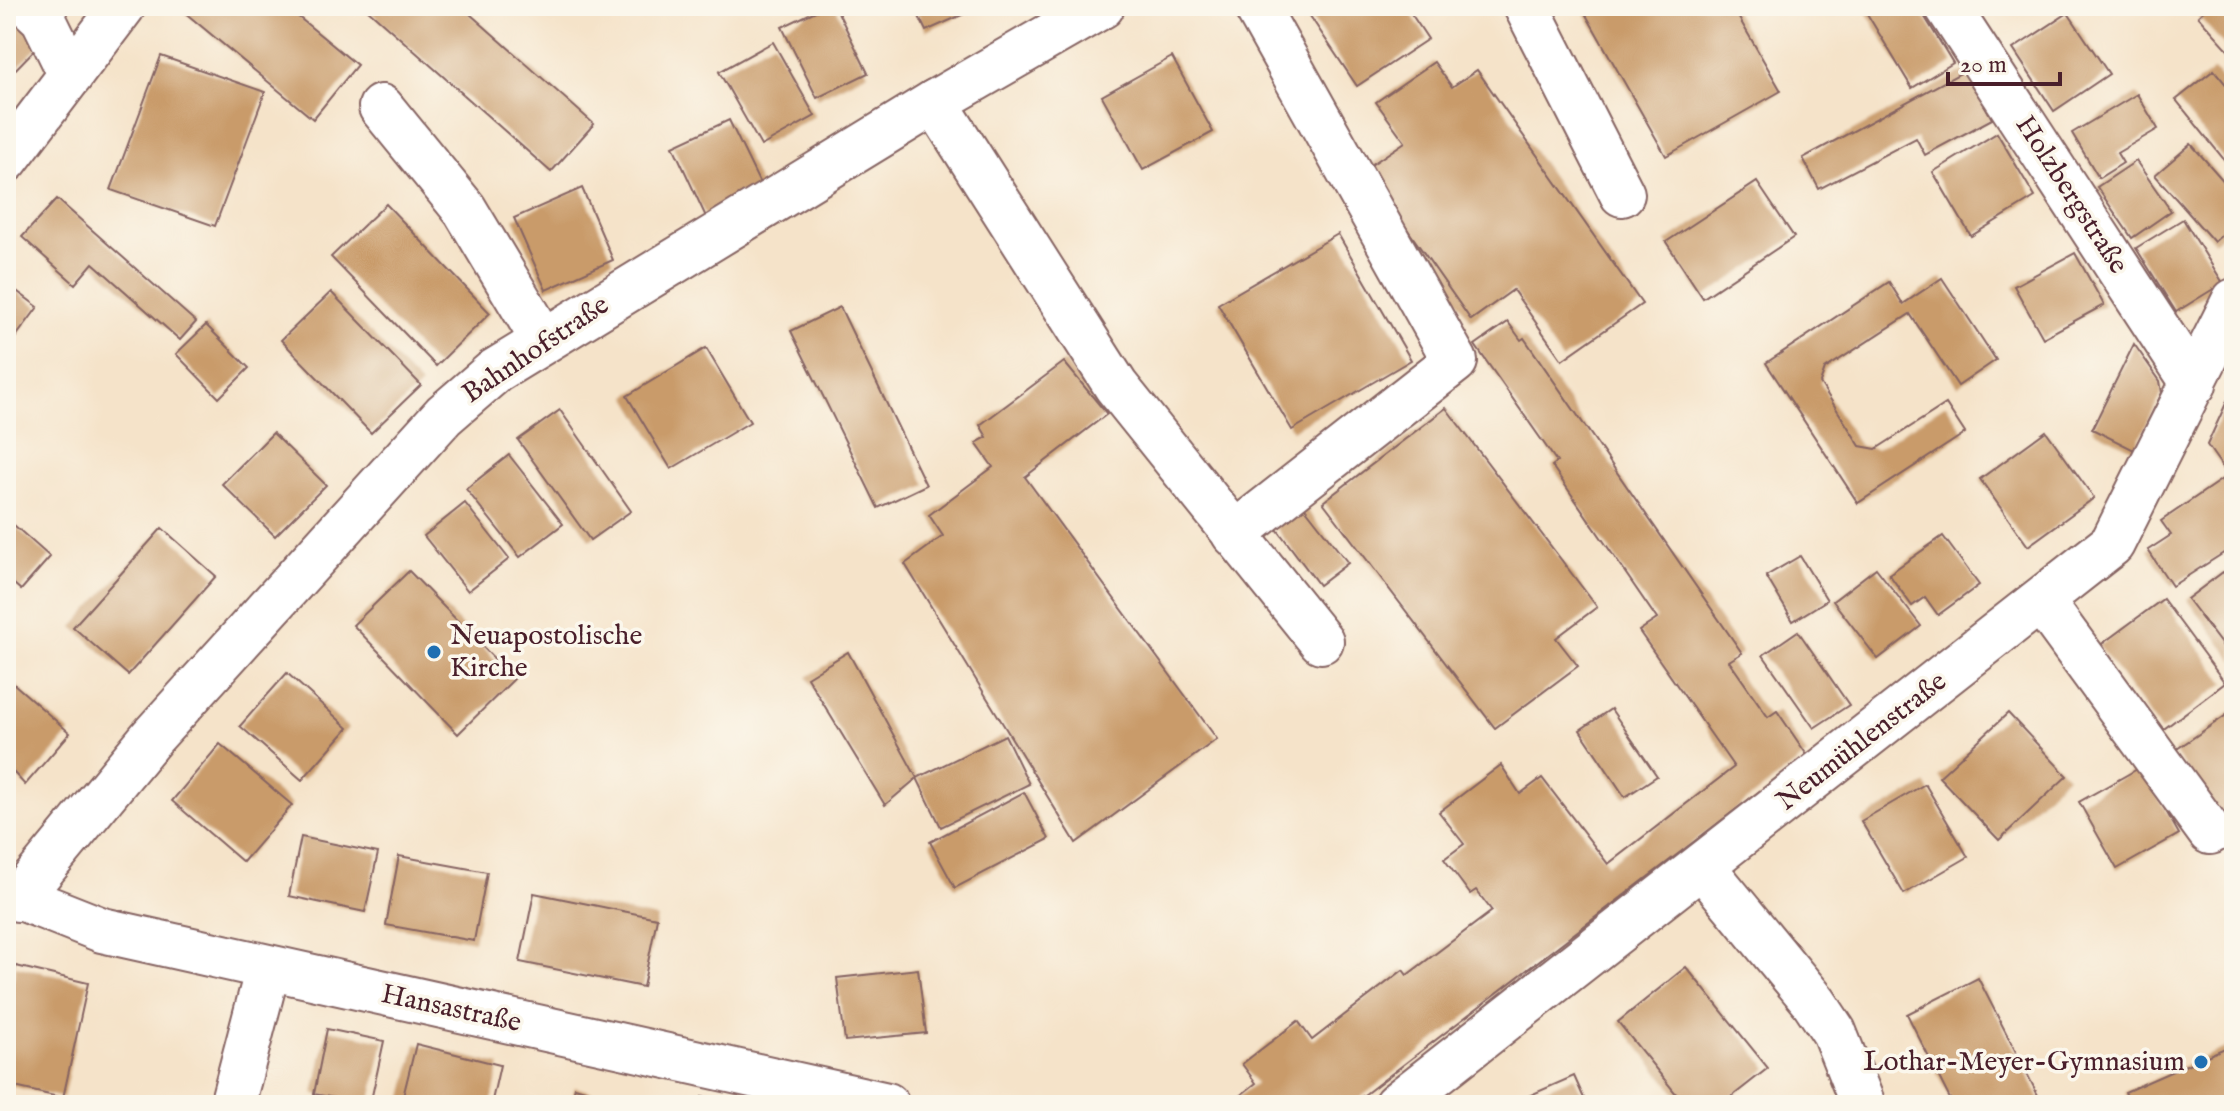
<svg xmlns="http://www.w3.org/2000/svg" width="2240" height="1111" font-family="'IM FELL English',serif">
<rect width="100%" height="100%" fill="#fbf7ec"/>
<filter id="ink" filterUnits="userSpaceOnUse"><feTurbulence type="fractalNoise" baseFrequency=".0125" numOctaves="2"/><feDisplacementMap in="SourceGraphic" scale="16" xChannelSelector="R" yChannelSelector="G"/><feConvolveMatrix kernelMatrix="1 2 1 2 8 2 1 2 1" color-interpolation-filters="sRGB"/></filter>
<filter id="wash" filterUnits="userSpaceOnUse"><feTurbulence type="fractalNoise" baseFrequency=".006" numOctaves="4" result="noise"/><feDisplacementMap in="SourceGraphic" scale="32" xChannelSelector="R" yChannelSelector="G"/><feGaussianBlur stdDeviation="1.8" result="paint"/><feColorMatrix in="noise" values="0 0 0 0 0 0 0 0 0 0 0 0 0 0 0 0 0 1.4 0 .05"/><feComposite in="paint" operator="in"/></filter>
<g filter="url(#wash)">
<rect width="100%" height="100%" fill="#f5e3c9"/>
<g id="blocks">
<g fill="#c99b6b">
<polygon points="6,6 43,41 6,79"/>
<polygon points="177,6 285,6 357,65 313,119"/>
<polygon points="370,6 461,6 594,124 551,172 367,9"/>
<polygon points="826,6 835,6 868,73 817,98 782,27"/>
<polygon points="914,6 982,6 926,31"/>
<polygon points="1318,6 1406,6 1428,39 1357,86 1308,13"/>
<polygon points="1581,6 1732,6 1781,91 1666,156"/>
<polygon points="1876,6 1918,6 1953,63 1912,88 1866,12"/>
<polygon points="2209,6 2234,6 2234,56 2198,16"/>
<polygon points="2068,13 2109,74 2054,111 2013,49"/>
<polygon points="773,42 815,116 761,146 719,72"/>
<polygon points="161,56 265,92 215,226 111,190"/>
<polygon points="1172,57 1213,132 1143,170 1102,96"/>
<polygon points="1434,62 1452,87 1477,70 1642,304 1562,360 1513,290 1471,320 1365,169 1405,142 1376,102"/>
<polygon points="1966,70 1992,119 1925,155 1916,138 1819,189 1803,158"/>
<polygon points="2214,70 2234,94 2234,172 2176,100"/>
<polygon points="2137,94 2158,129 2117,153 2123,163 2099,178 2072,133"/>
<polygon points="729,120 763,190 706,217 673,146"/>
<polygon points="1997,133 2035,197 1971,236 1933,172"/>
<polygon points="2191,144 2234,193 2234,224 2214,242 2155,175"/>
<polygon points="2136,161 2171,211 2132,238 2097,187"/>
<polygon points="1757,182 1794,237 1703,298 1666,242"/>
<polygon points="582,188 613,260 546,290 514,218"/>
<polygon points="57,199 196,322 180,340 93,263 75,284 22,237"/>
<polygon points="386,204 490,313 436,366 331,257"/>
<polygon points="2183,219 2223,283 2176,312 2136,248"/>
<polygon points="1338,234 1411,360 1292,430 1218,304"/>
<polygon points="2075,253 2104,305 2043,338 2014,286"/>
<polygon points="1942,278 1996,360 1958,386 1910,314 1825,369 1820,383 1860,446 1876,449 1946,404 1965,433 1858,503 1766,363 1889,282 1903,304"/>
<polygon points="6,283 38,307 6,350"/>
<polygon points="331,292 421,385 371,433 281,340"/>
<polygon points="840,307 926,485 878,508 791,331"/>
<polygon points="1508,322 1521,340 1524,338 1742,653 1729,661 1768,717 1777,711 1807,755 1351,1105 1228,1105 1256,1083 1242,1064 1298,1021 1312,1040 1403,970 1407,975 1492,911 1476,890 1470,894 1444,859 1464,844 1439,812 1501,765 1520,794 1542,778 1608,864 1734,767 1639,631 1657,619 1552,466 1557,462 1475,345"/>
<polygon points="206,325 249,368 219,398 176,354"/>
<polygon points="2134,344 2160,381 2162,393 2134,450 2092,429"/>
<polygon points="706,348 750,422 671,469 627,396"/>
<polygon points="1064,362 1107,414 1025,477 1217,739 1076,843 905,564 943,536 929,515 993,467 976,443 987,437 980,425"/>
<polygon points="2234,386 2234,536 2229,540 2233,547 2172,586 2148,550 2171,535 2161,521 2228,475 2207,445"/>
<polygon points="1446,408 1597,607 1556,638 1578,666 1495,728 1323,502"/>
<polygon points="560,410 631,511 590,540 518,440"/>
<polygon points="2046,431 2094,498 2028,546 1980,479"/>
<polygon points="273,433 326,485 275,536 222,484"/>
<polygon points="509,455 563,524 520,557 466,489"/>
<polygon points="1299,500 1348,563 1319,585 1271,521"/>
<polygon points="465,503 509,559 468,591 424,536"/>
<polygon points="6,518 50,557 21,590 6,577"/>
<polygon points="162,528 216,576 128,675 73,627"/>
<polygon points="1943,536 1979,585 1938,615 1925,597 1912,606 1889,574"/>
<polygon points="1800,556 1827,600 1793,621 1766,576"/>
<polygon points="1876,568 1921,626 1878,659 1833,601"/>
<polygon points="409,571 514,679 458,734 353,625"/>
<polygon points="2223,572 2234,586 2234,661 2187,599"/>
<polygon points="2163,599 2225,683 2161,731 2099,646"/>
<polygon points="1798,631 1849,705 1814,728 1763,655"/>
<polygon points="848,652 917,778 885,805 807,677"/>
<polygon points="287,673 348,728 302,780 240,726"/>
<polygon points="6,677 70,733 25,785 6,764"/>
<polygon points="1611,709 1657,776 1625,797 1580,730"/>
<polygon points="2231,712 2234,717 2234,829 2230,832 2174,751"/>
<polygon points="2008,713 2067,776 1999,840 1939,777"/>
<polygon points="1005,735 1029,784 941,827 917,778"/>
<polygon points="220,744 292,805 243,862 172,801"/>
<polygon points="2141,767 2179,834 2117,869 2079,802"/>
<polygon points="1925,784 1968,857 1904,894 1861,821"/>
<polygon points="1024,792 1049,839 955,888 930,842"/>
<polygon points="301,837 378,853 365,912 289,896"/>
<polygon points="399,856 487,872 474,941 386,925"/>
<polygon points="534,893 657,918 643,987 520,962"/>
<polygon points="16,966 88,983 63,1098 6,1085 6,1014"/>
<polygon points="1686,967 1768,1068 1721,1105 1685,1105 1618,1022"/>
<polygon points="918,969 926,1033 845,1041 837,978"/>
<polygon points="1978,978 2043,1105 1953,1105 1907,1014"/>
<polygon points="327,1029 384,1041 370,1105 314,1094"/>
<polygon points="416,1044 500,1065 491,1105 401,1105"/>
<polygon points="2234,1044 2234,1105 2131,1105 2125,1092"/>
<polygon points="1574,1076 1587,1105 1508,1105"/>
<polygon points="575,1087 631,1104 631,1105 570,1105"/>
<polygon points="702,1097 733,1104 732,1105 700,1105"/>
</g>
</g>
</g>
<g filter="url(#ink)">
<use href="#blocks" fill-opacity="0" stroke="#866462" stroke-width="2"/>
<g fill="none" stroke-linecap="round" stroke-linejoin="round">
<defs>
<g id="minor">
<polyline points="30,6 43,18 71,75"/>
<polyline points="1526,6 1622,194"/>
<polyline points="1947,6 2194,384"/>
<polyline points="935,102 1116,386 1321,641"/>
<polyline points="381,107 465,210 543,340"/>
<polyline points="6,160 123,6"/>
<polyline points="1234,534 1455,361 1256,6"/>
<polyline points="2042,602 2210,832"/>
<polyline points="1702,866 1814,1002 1834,1032 1863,1105"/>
<polyline points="6,892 102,930 887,1105"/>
<polyline points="18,899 151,738 444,415 495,371 935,102 1102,6"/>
<polyline points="232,1105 268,968"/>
<polyline points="1396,1105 2112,544 2234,301"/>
</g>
</defs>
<use href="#minor" stroke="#866462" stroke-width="48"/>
<use href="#minor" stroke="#fff" stroke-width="44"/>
</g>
</g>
<g fill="#1f6fb2" stroke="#fbf7ec" stroke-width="3">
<circle cx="434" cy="652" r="8"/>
<circle cx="2201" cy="1062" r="8"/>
</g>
<g text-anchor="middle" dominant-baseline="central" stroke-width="7" stroke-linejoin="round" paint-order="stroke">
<g font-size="28" fill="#4a1f2b" stroke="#fbf7ec">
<text transform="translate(2071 195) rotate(57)">Holzbergstraße</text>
<text transform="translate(536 350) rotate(-34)">Bahnhofstraße</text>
<text transform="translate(1862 742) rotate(-38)">Neumühlenstraße</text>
<text transform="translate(451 1009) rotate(12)">Hansastraße</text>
</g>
<g font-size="28" fill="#4a1f2b" stroke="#fbf7ec" text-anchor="start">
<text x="450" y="636">Neuapostolische<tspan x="450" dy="32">Kirche</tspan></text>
<text x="2185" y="1062" text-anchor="end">Lothar-Meyer-Gymnasium</text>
</g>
</g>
<rect width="2240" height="1111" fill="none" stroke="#fbf7ec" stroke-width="32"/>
<path d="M1948 72v12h112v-12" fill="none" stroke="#4a1f2b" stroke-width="4"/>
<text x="1960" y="72" font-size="24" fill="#4a1f2b" stroke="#fbf7ec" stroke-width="6" paint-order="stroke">20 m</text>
</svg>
